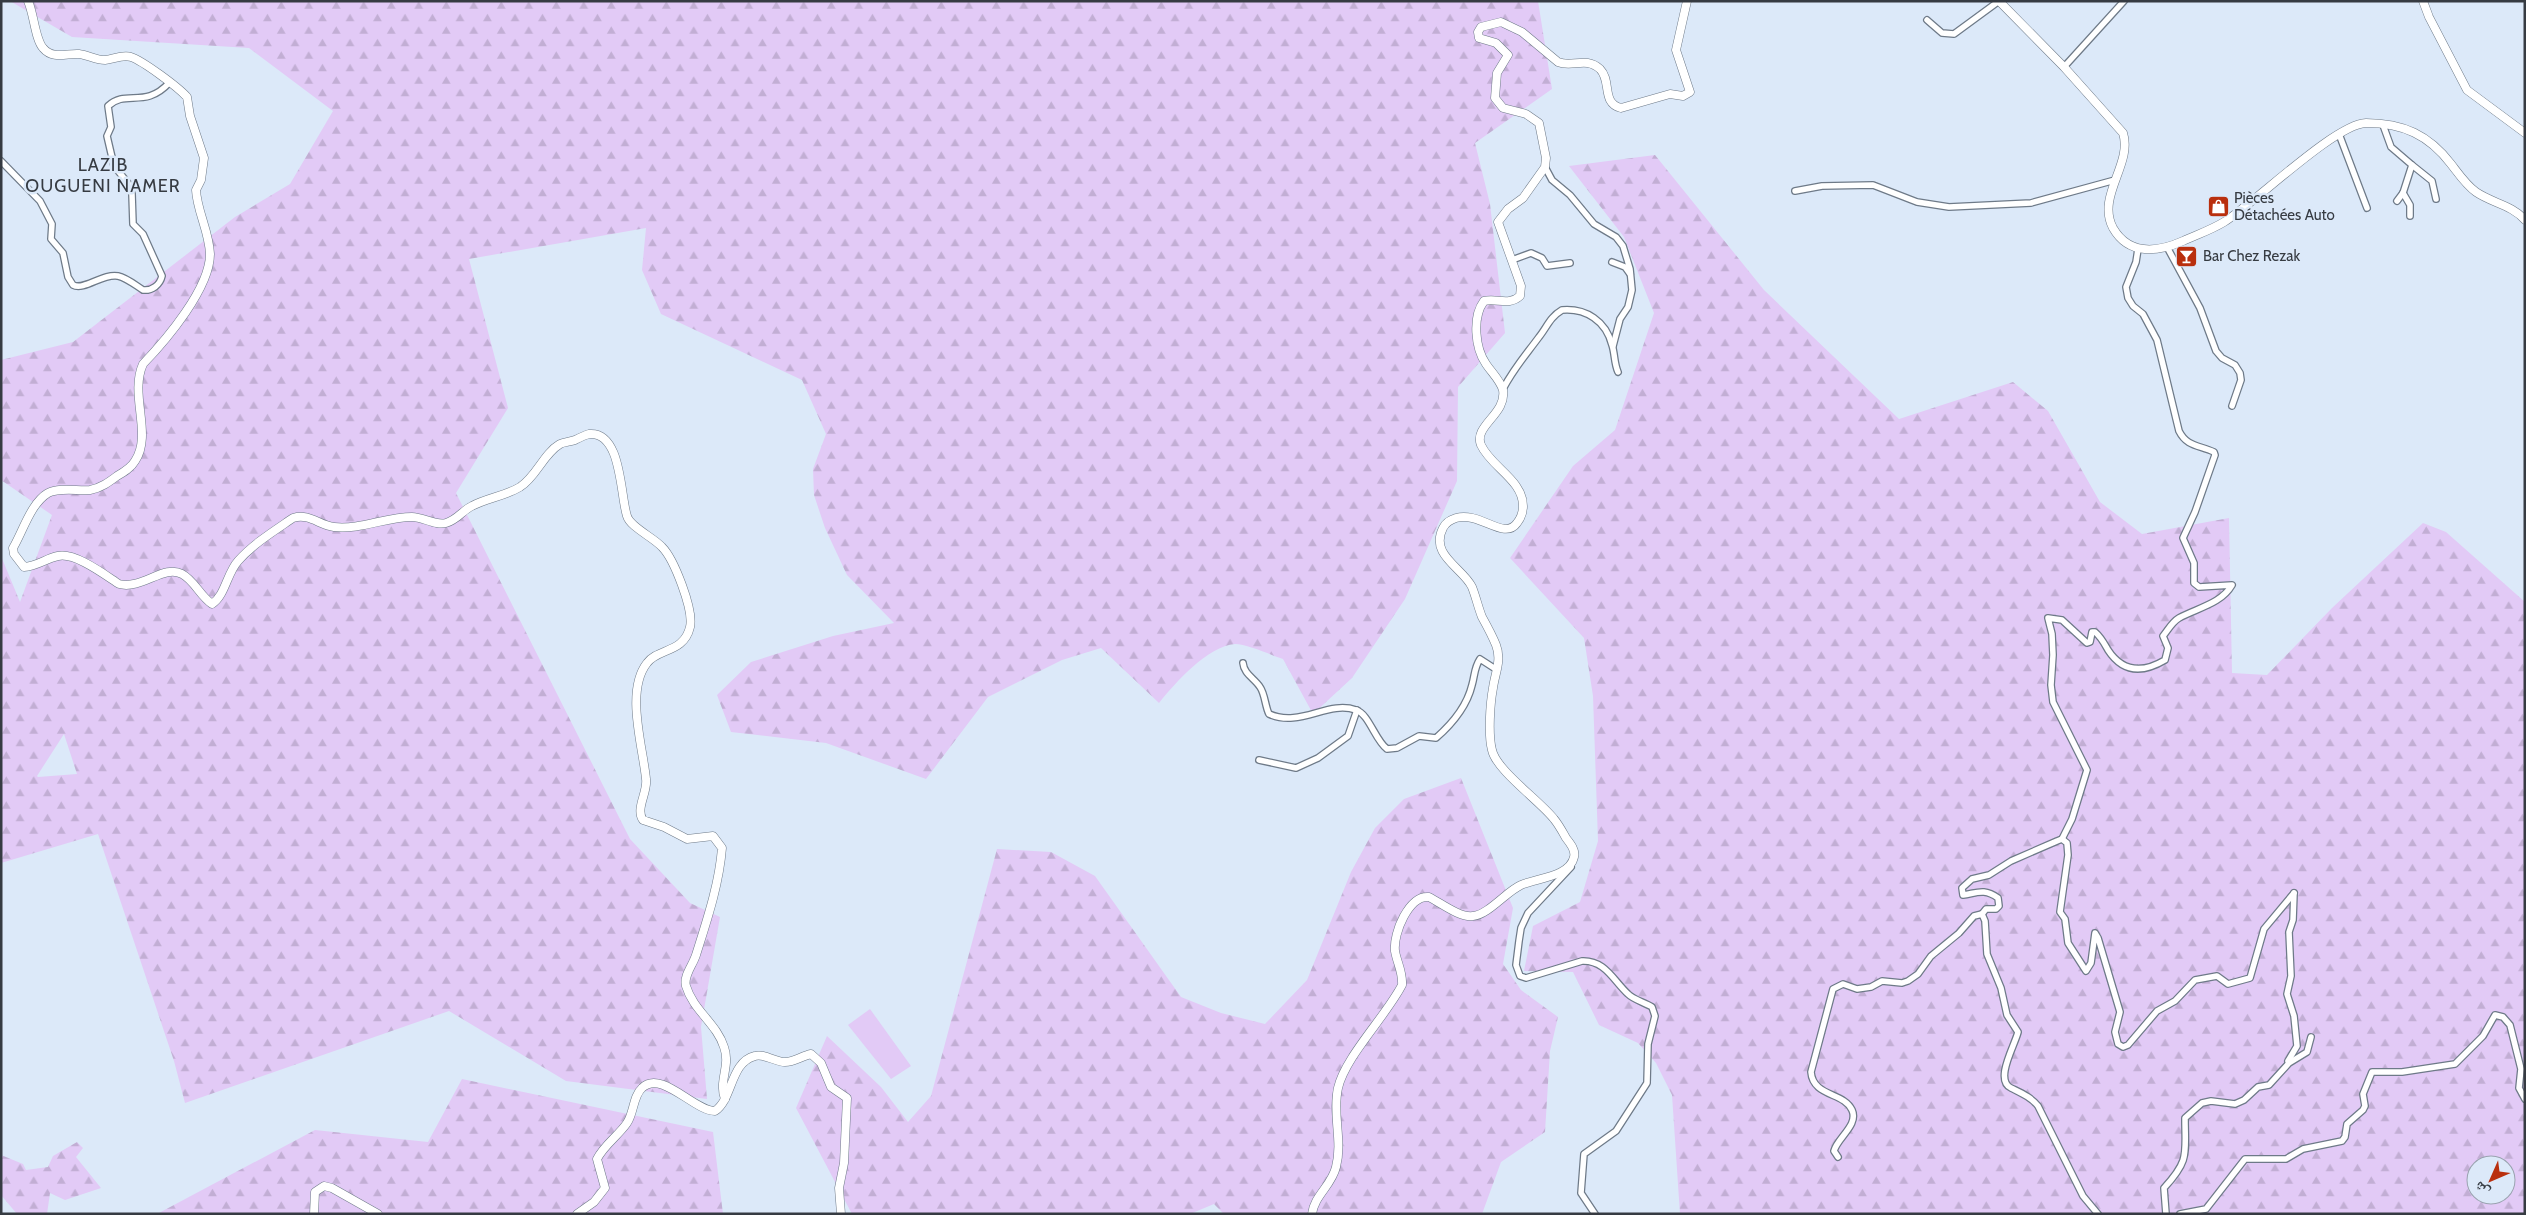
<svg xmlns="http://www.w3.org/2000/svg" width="2526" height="1215" font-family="Cabin,'Noto Naskh Arabic',sans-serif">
<defs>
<pattern id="forest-firs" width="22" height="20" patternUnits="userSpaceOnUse" patternTransform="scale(1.25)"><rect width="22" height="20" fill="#e2caf6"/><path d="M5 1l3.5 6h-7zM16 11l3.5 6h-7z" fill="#c2aed4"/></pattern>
</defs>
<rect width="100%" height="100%" fill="#dce9f9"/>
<g fill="url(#forest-firs)" fill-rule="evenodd">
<path d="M10,1H1538L1552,89L1475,143L1490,204L1505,333L1458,387L1457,481L1405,599L1352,678L1313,714L1283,659C1271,655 1247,644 1235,644C1208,646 1175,683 1159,703L1101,648L1062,660L988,697L926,779L826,743L731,732L717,695L751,662L833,636L894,623L847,575L825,528L814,495L813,469L826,434L802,380L661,314L642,270L646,228L469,259L508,408L456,493L630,839L690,903L720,917L701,1027L707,1099L566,1081L449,1011L185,1103L174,1061L98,834L1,863V556L20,602L52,515L1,480V360L73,342L235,217L290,184L333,111L249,48L72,37ZM64,734L77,774L38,777L37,776Z"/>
<path d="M1655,155L1764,290L1899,419L2013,382L2048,411L2100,502L2142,534L2229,518L2232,673L2267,675L2332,608L2423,523L2446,532L2525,602V1214H1680L1672,1095L1656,1063L1638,1043L1599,1025L1573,972L1524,971L1533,926L1580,902L1598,841L1593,696L1584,638L1510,558L1573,466L1615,430L1654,313L1624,237L1569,166ZM2476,1165H2506V1195H2476Z"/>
<polygon points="1461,778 1513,908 1503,964 1521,990 1558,1017 1550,1051 1545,1132 1501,1162 1482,1214 1224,1214 1214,1204 1190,1214 852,1214 796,1108 827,1036 881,1087 908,1122 931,1096 997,849 1051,852 1095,876 1181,997 1221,1013 1265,1024 1307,980 1351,872 1375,828 1404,799"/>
<polygon points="462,1079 713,1132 723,1214 157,1214 315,1130 428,1142"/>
<polygon points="77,1142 83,1148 76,1157 101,1188 65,1200 50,1193 47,1214 17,1214 1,1195 1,1155 23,1164 26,1170 48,1167 53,1156"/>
</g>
<polygon fill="#e2caf6" points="870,1009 911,1066 891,1079 848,1025"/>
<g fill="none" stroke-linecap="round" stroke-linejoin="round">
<defs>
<g id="street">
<polyline points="1927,20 1942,33 1954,34 1999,1"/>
<polyline points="2064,67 2124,1"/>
<polyline points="2383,125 2391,147 2412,165 2403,193 2397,201"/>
<polyline points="2339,134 2367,208"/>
<path d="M1,161L40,201L52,224L51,239L63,253L68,277L73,285C84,291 103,273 118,276C127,278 135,285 143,290C152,291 160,285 162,276L143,234L133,224L132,194L128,183L114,166L107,136L111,127L108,106C126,89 145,109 169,83"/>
<polyline points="2412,165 2432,181 2436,199"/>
<polyline points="1545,167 1552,180 1570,195 1594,224 1616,237 1623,246 1630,269 1632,290 1628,307 1620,319 1613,346"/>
<polyline points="1795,191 1822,186 1873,185 1917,202 1949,207 2031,203 2115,180"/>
<polyline points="2403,193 2410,205 2410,216"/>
<polyline points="2167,247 2200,308 2216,351 2222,358 2235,365 2240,373 2241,380 2232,406"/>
<polyline points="1512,260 1531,253 1542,258 1547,266 1570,263"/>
<polyline points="1612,262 1625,267 1630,274"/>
<path d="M1503,389C1514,368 1525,356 1539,337C1547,327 1550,317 1562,310C1586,308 1606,321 1612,345C1615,354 1614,363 1618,372"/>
<path d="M1243,663C1244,674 1254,678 1260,687C1265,694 1265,706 1269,714C1300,728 1328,700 1356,710C1369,714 1375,740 1387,749L1397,748L1419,736L1436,738C1452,724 1467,706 1472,685C1475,675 1474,668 1480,659L1497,670"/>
<polyline points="1259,760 1296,768 1318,758 1348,736 1357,710"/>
<path d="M2062,839L2072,819L2087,770L2053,702L2051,685L2053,655L2052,634L2048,618L2062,620L2087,643L2090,642L2092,632H2095C2101,637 2104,643 2108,650C2123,673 2143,673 2165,660L2168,648L2163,636C2168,630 2172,622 2179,618C2197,608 2221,604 2232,585L2199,587L2194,583V563L2183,538L2195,512L2215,455L2214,452C2199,445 2187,447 2179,431L2157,340L2143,314L2133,306L2128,298L2126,287L2136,262L2138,249"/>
<path d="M1571,867L1528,913L1521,928L1519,941L1516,965L1520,976L1526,978L1582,961C1605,960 1613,980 1628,994C1634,1000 1644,1002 1652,1007L1655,1016L1648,1044L1647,1083L1616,1131L1584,1154L1581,1193L1595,1214"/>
<path d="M1982,914L1986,909H1996L1999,906L1998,898C1984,888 1977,893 1963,895L1962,888L1972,879L1989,875L2011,861L2057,841L2062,839L2067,843L2068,855L2060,912L2065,919L2068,943L2086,971L2091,963L2095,933L2098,938L2120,1012L2115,1032L2118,1044L2123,1047L2128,1045L2157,1011L2175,1001L2195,980L2217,976L2228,984L2250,978L2264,929L2294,893"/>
<polyline points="2288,1061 2297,1046 2294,1016 2287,994 2291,976 2289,932 2293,920 2294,893"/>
<path d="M1838,1157L1834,1151C1837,1138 1859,1125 1852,1110C1844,1092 1813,1097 1811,1072L1833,989L1843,984L1857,989L1871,987L1882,981L1902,983L1908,981L1918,974L1931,956L1959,933L1974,916L1982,914L1985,921L1987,954L2001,988L2007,1015L2018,1032C2015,1045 1994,1080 2011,1088C2021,1093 2031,1097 2038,1106L2083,1196L2098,1214"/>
<path d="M2166,1214L2164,1188C2190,1160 2185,1154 2185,1118L2202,1103L2211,1101L2235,1104L2244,1100L2258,1087L2269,1085L2289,1063L2307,1052L2311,1037"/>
<polyline points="2180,1214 2206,1209 2245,1159 2286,1159 2303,1149 2342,1141 2345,1137 2347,1124 2363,1110 2365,1106 2363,1094 2372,1072 2402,1072 2455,1064 2483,1036 2495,1015 2503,1017 2510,1025 2521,1069 2519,1088 2525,1099"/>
</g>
<g id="secondary">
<path d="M28,1C34,14 35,39 43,48C53,60 67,53 79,54C88,55 96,60 105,60C114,59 123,54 131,57C143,61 178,87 187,97L190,116L204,158L201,180L196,190C197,211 209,231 210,254C210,288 167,339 143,364C129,395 153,434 135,461C131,468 124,472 117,476C109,482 101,488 90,490C77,491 60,487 48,493C31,503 23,531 13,548L14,554L24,567C37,566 45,559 58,556C75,552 105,575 119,584C142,590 164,564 182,574C194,580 200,596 212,604C225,596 227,573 238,561C253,544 274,531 293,518C309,513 319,525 334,527C360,530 386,517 412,517C423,517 436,526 446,523C457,520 463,510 472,506C487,498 505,496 520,487C537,476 543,454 560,444C564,442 570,442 575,440C579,438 585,435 589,434C622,431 620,495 627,516C630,527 653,537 662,547C674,559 694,610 690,627C684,653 658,648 647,663C625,691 643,747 646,779C648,792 635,809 643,820L664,827L687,839L713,836L722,848C719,885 707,920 696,955C693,965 683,976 686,986C693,1010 717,1024 724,1047C731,1066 718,1081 725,1099"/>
<path d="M1999,1L2064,67L2123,133C2133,164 2096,196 2113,228C2129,256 2158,252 2183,241C2196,235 2211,230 2224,222C2255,203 2335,124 2366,123C2403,123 2429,135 2451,164C2458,173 2466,185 2476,192C2492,203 2512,205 2525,220"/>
<polyline points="2423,1 2429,17 2467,90 2525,133"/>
<polyline points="314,1214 315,1192 324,1186 332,1188 378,1214"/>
<path d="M577,1214L594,1202L605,1188L597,1159C604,1145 618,1136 627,1123C634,1113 633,1096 642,1088C661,1069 694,1111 715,1111C733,1099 730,1062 755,1056C764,1053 775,1062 785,1062C794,1062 802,1056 811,1054L821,1063L831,1087L847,1098L844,1163L839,1188L841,1214"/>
<path d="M1312,1214C1314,1196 1332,1185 1336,1167C1343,1141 1332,1114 1338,1088C1345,1057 1386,1016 1402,985C1403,972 1397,963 1395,951C1393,933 1409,895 1429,897C1441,903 1460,918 1473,916C1488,915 1507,891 1521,885C1536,878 1570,877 1574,857C1576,850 1570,843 1566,838C1562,831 1559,825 1554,819C1540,801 1496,770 1492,750C1488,735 1490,704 1493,688C1495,673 1502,660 1496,645C1492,635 1487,626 1482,617C1478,607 1476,597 1472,587C1463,568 1429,555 1443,528C1446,522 1450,520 1456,518C1480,511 1504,541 1517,523C1521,518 1523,512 1523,506C1523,480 1491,467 1481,445C1473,426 1507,414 1503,390C1500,380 1492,373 1486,364C1475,348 1472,317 1484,301C1497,298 1509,306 1520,296L1521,286L1498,222L1508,209L1523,198L1545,167L1546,158L1539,123L1526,114L1503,108L1495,98L1497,73L1508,55L1496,43L1479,38L1478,32L1481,27L1501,22L1522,32L1558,62C1572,68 1586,56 1600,69C1612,81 1601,103 1621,108L1670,94L1683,96L1690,92L1676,50L1687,1"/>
</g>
</defs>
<use href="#street" stroke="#6e7a88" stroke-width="8"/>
<use href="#secondary" stroke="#6e7a88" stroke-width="9"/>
<use href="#street" stroke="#fff" stroke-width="5.5"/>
<use href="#secondary" stroke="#fff" stroke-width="8"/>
</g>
<defs>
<symbol id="shop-square" viewBox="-11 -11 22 22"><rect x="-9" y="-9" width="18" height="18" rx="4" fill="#b92f0e" stroke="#dce9f9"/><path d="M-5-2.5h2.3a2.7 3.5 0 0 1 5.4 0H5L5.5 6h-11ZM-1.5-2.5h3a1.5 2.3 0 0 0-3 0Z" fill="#fff"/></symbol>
<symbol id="bar-square" viewBox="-11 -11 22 22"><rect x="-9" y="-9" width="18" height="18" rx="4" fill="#b92f0e" stroke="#dce9f9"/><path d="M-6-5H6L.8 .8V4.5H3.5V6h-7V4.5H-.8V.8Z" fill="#fff"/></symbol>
</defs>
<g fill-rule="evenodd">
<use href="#shop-square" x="2206" y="194" width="25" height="25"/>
<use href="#bar-square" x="2174" y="244" width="25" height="25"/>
</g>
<g text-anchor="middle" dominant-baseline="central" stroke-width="5" stroke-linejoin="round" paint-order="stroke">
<g font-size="15" fill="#363b42" stroke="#dce9f9" text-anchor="start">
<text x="2234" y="198">Pièces<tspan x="2234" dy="17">Détachées Auto</tspan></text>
<text x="2203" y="256">Bar Chez Rezak</text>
</g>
<g font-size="18" letter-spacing="1" fill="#363b42" stroke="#dce9f9">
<text x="103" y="165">LAZIB<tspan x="103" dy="21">OUGUENI NAMER</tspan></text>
</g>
</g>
<rect width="2526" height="1215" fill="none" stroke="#363b42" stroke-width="5"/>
<g transform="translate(2491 1180) rotate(225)"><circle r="24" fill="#dce9f9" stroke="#9aa3b0"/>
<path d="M0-4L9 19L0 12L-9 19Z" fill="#b92f0e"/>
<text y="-8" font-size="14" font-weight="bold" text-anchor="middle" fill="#363b42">ش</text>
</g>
</svg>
